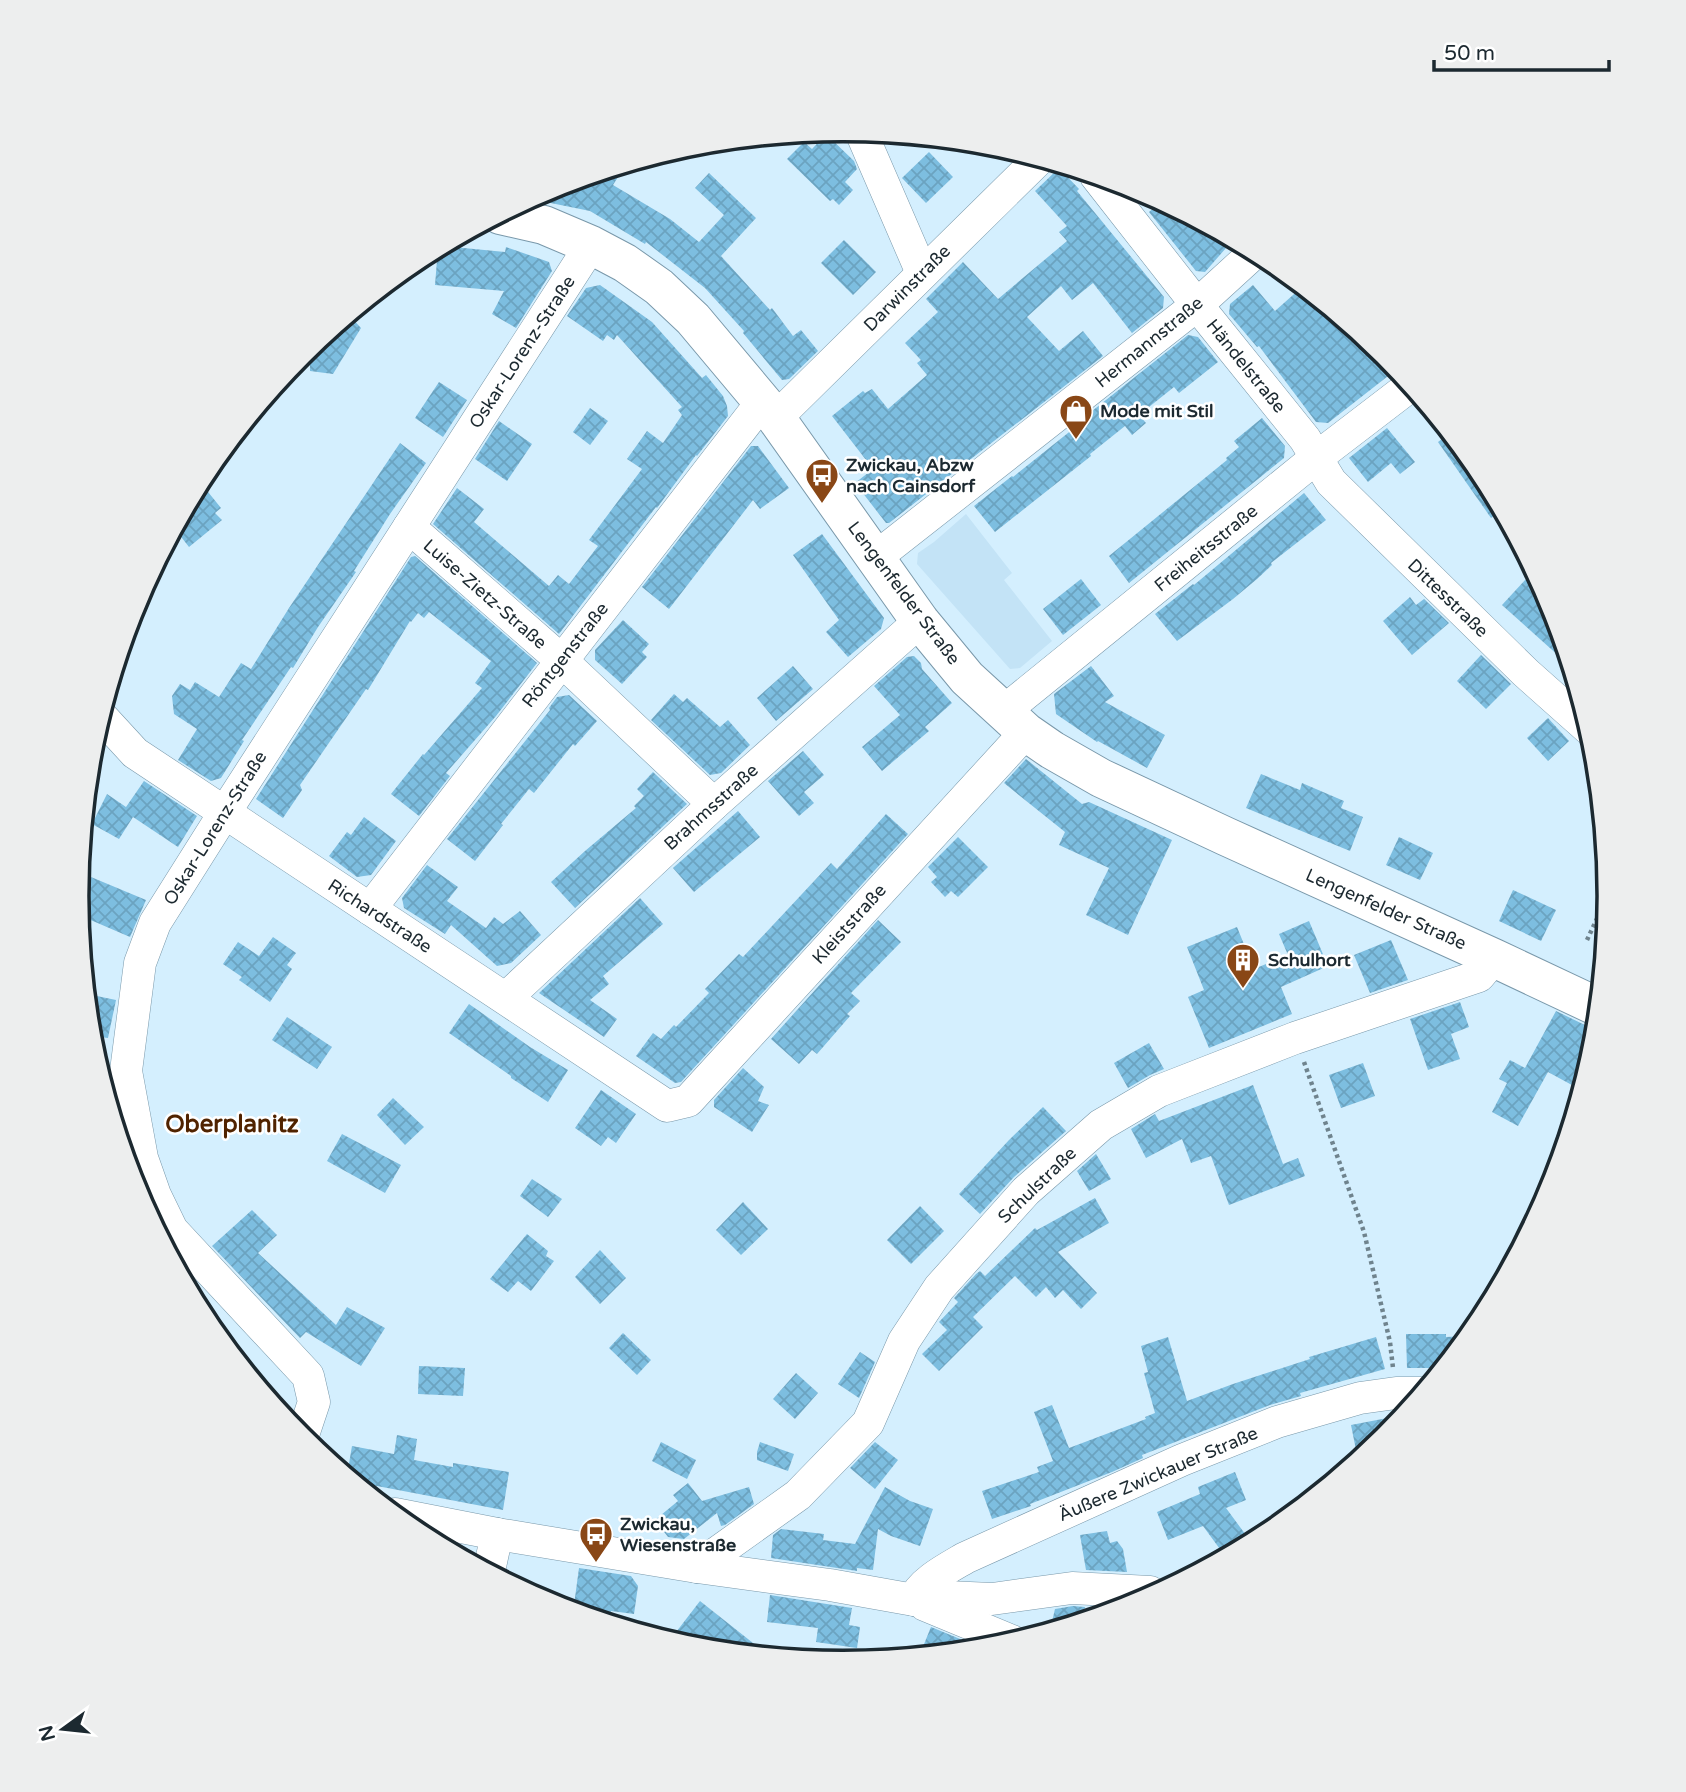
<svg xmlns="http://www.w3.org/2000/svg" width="1686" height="1792" font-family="'Varela Round',sans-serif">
<defs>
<pattern id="building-cross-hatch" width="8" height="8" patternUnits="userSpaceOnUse" patternTransform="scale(1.75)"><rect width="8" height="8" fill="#7dbee0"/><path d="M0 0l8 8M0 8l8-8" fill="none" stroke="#6ba3c0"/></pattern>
</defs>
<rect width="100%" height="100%" fill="#d4effe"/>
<polygon fill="#c3e3f6" points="966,514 1012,573 1004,580 1052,641 1020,668 1010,669 917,564 918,553 934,542"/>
<g fill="url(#building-cross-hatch)">
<polygon points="826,134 854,161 857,169 845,182 853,190 839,205 833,199 830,201 787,159 804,142 812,149"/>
<polygon points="929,152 953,177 926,203 902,178"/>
<polygon points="625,166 613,185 670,219 699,242 724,215 695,188 709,173 756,218 721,256 770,310 772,308 793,336 801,330 818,351 789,379 782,380 743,333 744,331 705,288 646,242 645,244 590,211 531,199 550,188"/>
<polygon points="1059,168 1079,189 1077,191 1164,297 1163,308 1132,333 1093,283 1072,300 1061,286 1027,317 1059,351 1083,331 1103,356 889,523 886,523 855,483 873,469 832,416 863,391 865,393 872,389 888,409 927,375 917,363 921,360 905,343 938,312 926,299 963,262 998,299 1067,241 1059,232 1067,226 1035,191"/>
<polygon points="1161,202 1210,228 1226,248 1205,272 1196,271 1149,212"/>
<polygon points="844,240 876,272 853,295 821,263"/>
<polygon points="443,246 505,252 506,247 549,262 552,271 516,328 492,314 504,291 435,285 438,248"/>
<polygon points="600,285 652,322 702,378 706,375 723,396 727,406 728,416 697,456 696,455 657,508 656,507 559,634 433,524 457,488 484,509 474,522 549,586 558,575 569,584 598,546 589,540 642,469 627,459 647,431 663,443 682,415 678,410 682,407 617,335 614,340 607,335 603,341 567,316 586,288"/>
<polygon points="1253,285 1275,311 1302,287 1385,355 1397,369 1328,423 1316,422 1259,346 1257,347 1229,314 1230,304"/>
<polygon points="349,315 361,328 333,374 310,371 310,347"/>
<polygon points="1188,335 1198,337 1218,362 1179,393 1174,387 1139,415 1146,423 1132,435 1125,426 1090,454 1091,456 995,532 974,506 1012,476 1013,477 1088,417 1087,415"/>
<polygon points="439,382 467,400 443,437 415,418"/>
<polygon points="590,408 608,421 590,445 573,432"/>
<polygon points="1262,418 1285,446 1284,458 1129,583 1109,556 1227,460 1226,458 1239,447 1234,441"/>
<polygon points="499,421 532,444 507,481 475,459"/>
<polygon points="1387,428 1415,462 1400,474 1391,463 1368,482 1349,458"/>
<polygon points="1450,433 1480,471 1502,511 1491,518 1438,442"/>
<polygon points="400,443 426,463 390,514 354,571 356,572 318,627 293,668 291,667 242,740 244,741 221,778 211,781 178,760 197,729 174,714 172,696 180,684 190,690 195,682 219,697 241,663 251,669 289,608"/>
<polygon points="751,446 758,446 789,488 760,509 753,500 669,609 642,587"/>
<polygon points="200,482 221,508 215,513 222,520 189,547 175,529"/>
<polygon points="1304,493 1326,520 1271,563 1272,565 1257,579 1233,599 1177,641 1155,614 1193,584 1194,585"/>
<polygon points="822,534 884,618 881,629 848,657 826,632 839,620 793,555"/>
<polygon points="415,556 537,663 496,716 446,773 450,776 419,816 391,794 423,754 424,755 482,688 475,683 491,661 429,612 424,618 418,613 411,622 410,621 368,690 366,689 300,785 302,790 283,818 256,799 411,557"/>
<polygon points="1527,578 1547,595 1551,603 1570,666 1502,605"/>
<polygon points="1081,579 1101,605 1063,635 1043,609"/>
<polygon points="1410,597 1416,605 1424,599 1449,623 1412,655 1383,621"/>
<polygon points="623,620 649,644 642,652 647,657 622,684 595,660 595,650"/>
<polygon points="1481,655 1511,684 1486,709 1457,681"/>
<polygon points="914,656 921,663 922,669 952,703 925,727 929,731 882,771 862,747 900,715 874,686 907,657"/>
<polygon points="793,666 813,689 776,721 757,698"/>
<polygon points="1091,666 1114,696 1105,702 1165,735 1147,768 1098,741 1097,742 1056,714 1054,694"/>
<polygon points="674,694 683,702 687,698 720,727 728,720 750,745 721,773 710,775 651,720"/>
<polygon points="569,695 597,721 575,746 573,744 534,793 529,789 501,824 503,825 475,861 447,839 550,710 549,708 557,697"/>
<polygon points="1548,718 1569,741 1548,761 1527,738"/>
<polygon points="803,751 824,775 804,792 814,803 799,816 768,781"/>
<polygon points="1026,759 1082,804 1089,802 1172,840 1128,935 1086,915 1109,868 1059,845 1065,832 1004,783"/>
<polygon points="653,772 687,804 575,908 551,882 585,851 636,808 634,806 644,796 637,789"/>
<polygon points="1261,774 1300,790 1302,783 1344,801 1341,808 1363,817 1350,851 1246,808"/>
<polygon points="144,781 197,816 178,847 133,817 119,839 92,824 107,794 126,807"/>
<polygon points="738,811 760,837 694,892 673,868"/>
<polygon points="886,814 908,834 681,1082 675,1083 636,1056 653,1033 661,1039 674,1025 676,1027 709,993 705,989 739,954 743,957 831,863 837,869"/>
<polygon points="364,817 396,841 371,875 357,877 329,856 347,832 351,835"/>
<polygon points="958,837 988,867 958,897 951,891 945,897 931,882 937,877 928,867"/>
<polygon points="1399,837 1433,853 1420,880 1386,865"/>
<polygon points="427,865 458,887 447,901 486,928 494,917 503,924 520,911 541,935 511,963 497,966 451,925 445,934 404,908 402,898"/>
<polygon points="79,872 146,900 130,937 79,915 77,896"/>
<polygon points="1513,890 1556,910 1541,941 1499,921"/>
<polygon points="640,898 663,924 603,976 609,984 590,1000 617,1019 604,1037 539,993"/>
<polygon points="878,920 901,942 851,993 860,1001 847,1014 850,1016 817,1054 812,1050 799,1064 771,1039"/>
<polygon points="1309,921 1328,966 1281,987 1292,1014 1209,1048 1188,997 1204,990 1187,947 1237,927 1254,969 1288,955 1279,934"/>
<polygon points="273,937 296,953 287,965 292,969 270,1002 239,980 242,977 223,964 238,942 259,956"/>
<polygon points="1391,940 1408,980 1370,993 1354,955"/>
<polygon points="87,994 116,1000 108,1038 91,1036"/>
<polygon points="1460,1002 1469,1027 1451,1034 1460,1059 1428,1070 1410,1019"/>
<polygon points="469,1004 530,1047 568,1070 548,1102 511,1078 511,1076 449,1033"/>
<polygon points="1556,1011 1589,1027 1596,1028 1594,1046 1581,1090 1548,1072 1518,1126 1492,1112 1507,1083 1499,1079 1510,1060 1525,1068"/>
<polygon points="287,1017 332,1047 317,1069 272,1040"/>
<polygon points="1149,1043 1164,1069 1150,1075 1128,1088 1114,1063"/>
<polygon points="1363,1063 1375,1096 1341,1108 1329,1075"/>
<polygon points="743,1068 764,1087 758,1101 769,1105 752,1132 714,1107 714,1100"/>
<polygon points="1253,1085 1283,1164 1298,1158 1305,1176 1229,1205 1211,1156 1191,1163 1182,1139 1146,1158 1131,1129 1155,1114 1159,1121"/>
<polygon points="601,1090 636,1114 616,1143 608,1137 601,1146 575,1128"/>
<polygon points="393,1098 424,1127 405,1145 377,1115"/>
<polygon points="1043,1107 1066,1131 1014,1177 980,1214 959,1194 1009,1140"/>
<polygon points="342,1134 401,1165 385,1193 327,1161"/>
<polygon points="1096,1154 1111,1179 1089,1191 1077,1171"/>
<polygon points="532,1179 562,1199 548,1217 520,1196"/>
<polygon points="1095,1198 1109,1223 1058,1252 1097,1293 1081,1309 1063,1290 1055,1298 1046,1287 1036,1297 1015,1276 973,1317 983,1327 939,1371 922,1354 947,1330 939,1322 958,1302 954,1298 976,1274 980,1271 985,1276 1035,1228 1037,1230"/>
<polygon points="743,1202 768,1229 741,1255 716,1230"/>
<polygon points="920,1206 944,1231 911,1264 887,1240"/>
<polygon points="252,1210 277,1235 258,1253 336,1325 347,1307 385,1328 361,1366 306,1332 300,1338 212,1246"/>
<polygon points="527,1234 548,1251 546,1256 554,1261 531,1291 518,1281 508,1292 490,1279"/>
<polygon points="600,1250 626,1278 600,1304 575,1277"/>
<polygon points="623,1333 651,1360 637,1375 609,1348"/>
<polygon points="1406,1334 1446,1334 1446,1337 1468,1336 1442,1368 1407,1368"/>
<polygon points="1168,1337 1187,1401 1233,1384 1310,1359 1309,1357 1376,1337 1385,1369 1300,1393 1301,1396 1270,1405 1142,1455 1143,1458 1112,1472 1030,1504 1031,1506 992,1519 982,1491 1039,1472 1037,1467 1053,1461 1034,1412 1052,1405 1069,1448 1146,1419 1145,1417 1155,1413 1144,1373 1148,1372 1141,1346"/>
<polygon points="860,1352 875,1362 859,1398 838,1384"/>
<polygon points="419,1366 465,1368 463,1396 418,1394"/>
<polygon points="796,1373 818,1393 795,1419 773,1399"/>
<polygon points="1403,1415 1384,1438 1358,1460 1351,1425"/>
<polygon points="397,1435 417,1439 414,1460 453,1467 453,1463 509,1472 503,1510 356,1482 347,1475 352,1446 394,1454"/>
<polygon points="661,1442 696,1460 687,1479 652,1461"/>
<polygon points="760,1442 794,1454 788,1471 757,1460 757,1452"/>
<polygon points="875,1442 898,1460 875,1489 850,1468"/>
<polygon points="1235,1472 1246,1500 1226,1508 1251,1542 1225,1556 1203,1526 1168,1540 1157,1512 1200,1494 1198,1487"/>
<polygon points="688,1483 702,1501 749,1487 754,1504 725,1525 721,1526 717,1513 684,1539 668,1537 655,1520 678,1501 673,1495"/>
<polygon points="885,1487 910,1501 933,1509 920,1546 891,1536 878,1529 873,1570 857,1568 857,1571 771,1558 773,1535 781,1529 824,1534 823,1540 855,1544"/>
<polygon points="1107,1531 1110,1543 1117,1541 1123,1549 1127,1572 1086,1570 1080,1535"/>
<polygon points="579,1568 631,1576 638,1586 634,1614 611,1611 610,1618 585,1614 586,1607 574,1605"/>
<polygon points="770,1595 852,1608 849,1625 860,1627 857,1648 816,1642 818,1628 767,1622"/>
<polygon points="700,1601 768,1655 693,1647 670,1640"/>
<polygon points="1073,1606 1085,1607 1082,1620 1050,1630 1055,1609"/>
<polygon points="931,1627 982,1648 920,1654"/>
</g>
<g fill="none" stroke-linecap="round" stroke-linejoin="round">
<defs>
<g id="minor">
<polyline points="861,132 922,273"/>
<polyline points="1096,176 1197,305 1305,439 1331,482 1526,673 1589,729"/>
<polyline points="776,418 1039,159"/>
<polyline points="409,527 561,660 714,804"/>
<polyline points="875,558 1197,305 1255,252"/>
<polyline points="1003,712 1316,458 1410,386"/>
<polyline points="101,716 135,753 667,1106 688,1101 1026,732"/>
<polyline points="370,909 762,402"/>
<polyline points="506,998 714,804 920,621"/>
<polyline points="302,1438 314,1402 308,1376 172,1230 155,1195 142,1158 126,1071 140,963 155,923 225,812 591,245"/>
<path d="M395,1514L497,1534L697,1567L830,1585L914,1600C920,1582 950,1567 965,1558L1182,1460L1277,1422L1360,1398L1396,1393H1421"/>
<polyline points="697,1567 798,1495 868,1423 904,1341 939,1288 1026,1191 1101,1125 1159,1091 1295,1038 1479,976 1494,958"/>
<polyline points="489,1571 497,1534"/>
<polyline points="914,1600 918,1597 924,1596 992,1599 1072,1588 1150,1592"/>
<polyline points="925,1605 1012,1641"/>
</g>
<polyline id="major" points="500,215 544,225 591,245 625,263 659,287 693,319 776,418 920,621 967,678 1026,732 1052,750 1101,778 1225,836 1494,958 1598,1007"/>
</defs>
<use href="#minor" stroke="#7998aa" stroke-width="33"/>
<use href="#major" stroke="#7998aa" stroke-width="40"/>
<g stroke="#6f838d" stroke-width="4.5" stroke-dasharray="3.5 3.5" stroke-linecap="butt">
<polyline points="1587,940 1609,893"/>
<polyline points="1304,1062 1364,1232 1390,1342 1393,1368"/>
</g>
<use href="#minor" stroke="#fff" stroke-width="32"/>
<use href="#major" stroke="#fff" stroke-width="38"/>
</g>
<defs>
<symbol id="shop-pin" viewBox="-11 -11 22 30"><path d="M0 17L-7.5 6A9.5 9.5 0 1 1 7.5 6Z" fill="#894716" stroke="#fff"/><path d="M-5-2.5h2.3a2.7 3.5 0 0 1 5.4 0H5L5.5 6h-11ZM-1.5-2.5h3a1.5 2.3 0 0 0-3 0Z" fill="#fff"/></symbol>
<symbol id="bus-pin" viewBox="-11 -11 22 30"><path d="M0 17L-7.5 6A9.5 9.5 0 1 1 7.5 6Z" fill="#894716" stroke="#fff"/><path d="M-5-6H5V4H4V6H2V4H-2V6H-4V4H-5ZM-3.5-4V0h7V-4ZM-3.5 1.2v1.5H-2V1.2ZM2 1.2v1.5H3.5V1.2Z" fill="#fff"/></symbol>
<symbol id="building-pin" viewBox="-11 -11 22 30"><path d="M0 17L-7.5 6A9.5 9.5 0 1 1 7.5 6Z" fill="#894716" stroke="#fff"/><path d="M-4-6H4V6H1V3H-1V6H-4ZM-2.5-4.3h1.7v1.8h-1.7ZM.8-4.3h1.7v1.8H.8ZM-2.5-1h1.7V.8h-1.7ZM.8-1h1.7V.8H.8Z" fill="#fff"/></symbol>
</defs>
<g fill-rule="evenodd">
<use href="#shop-pin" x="1057" y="392" width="38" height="52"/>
<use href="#bus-pin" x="803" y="456" width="38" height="52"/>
<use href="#building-pin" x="1224" y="941" width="38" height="52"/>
<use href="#bus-pin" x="577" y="1515" width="38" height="52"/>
</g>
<g text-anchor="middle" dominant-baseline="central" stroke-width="5" stroke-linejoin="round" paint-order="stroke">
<g font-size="18" fill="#1c2930" stroke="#fff">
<text transform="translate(907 288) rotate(-45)">Darwinstraße</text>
<text transform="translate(1149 342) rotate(-39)">Hermannstraße</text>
<text transform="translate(522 352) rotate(-57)">Oskar-Lorenz-Straße</text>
<text transform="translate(1246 366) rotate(51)">Händelstraße</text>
<text transform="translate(1206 548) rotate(-39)">Freiheitsstraße</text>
<text transform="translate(904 593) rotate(53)">Lengenfelder Straße</text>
<text transform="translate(485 594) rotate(41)">Luise-Zietz-Straße</text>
<text transform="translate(1448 598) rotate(44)">Dittesstraße</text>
<text transform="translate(565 655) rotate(-52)">Röntgenstraße</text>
<text transform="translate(711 807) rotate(-42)">Brahmsstraße</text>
<text transform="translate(215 828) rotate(-58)">Oskar-Lorenz-Straße</text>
<text transform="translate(1386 909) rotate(24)">Lengenfelder Straße</text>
<text transform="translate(380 916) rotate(33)">Richardstraße</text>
<text transform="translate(849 924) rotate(-48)">Kleiststraße</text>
<text transform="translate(1037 1185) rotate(-44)">Schulstraße</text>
<text transform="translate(1158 1474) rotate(-23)">Äußere Zwickauer Straße</text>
</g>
<g font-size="18" font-weight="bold" fill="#1c2930" stroke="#fff" text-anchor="start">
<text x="1100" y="411">Mode mit Stil</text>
<text x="846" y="465">Zwickau, Abzw<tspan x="846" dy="21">nach Cainsdorf</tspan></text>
<text x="1268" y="960">Schulhort</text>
<text x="620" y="1524">Zwickau,<tspan x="620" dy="21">Wiesenstraße</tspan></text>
</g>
<g font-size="24" font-weight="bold" fill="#502300" stroke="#fff">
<text x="232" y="1124">Oberplanitz</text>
</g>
</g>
<path d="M0 0H1686V1792H0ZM89 896a754 754 0 1 1 1508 0a754 754 0 1 1-1508 0Z" fill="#edeeee" fill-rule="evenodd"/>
<path fill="none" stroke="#1c2930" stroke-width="3.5" d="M89 896a754 754 0 1 1 1508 0a754 754 0 1 1-1508 0Z"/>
<g transform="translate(63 1729) rotate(255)" stroke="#ffffff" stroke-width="5" paint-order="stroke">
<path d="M0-5L12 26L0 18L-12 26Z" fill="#1c2930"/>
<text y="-10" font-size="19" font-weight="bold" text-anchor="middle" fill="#1c2930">N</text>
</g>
<path d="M1434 60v10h175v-10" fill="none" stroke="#1c2930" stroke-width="3.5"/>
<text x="1444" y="60" font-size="21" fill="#1c2930" stroke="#ffffff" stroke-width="5" paint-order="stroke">50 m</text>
</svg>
